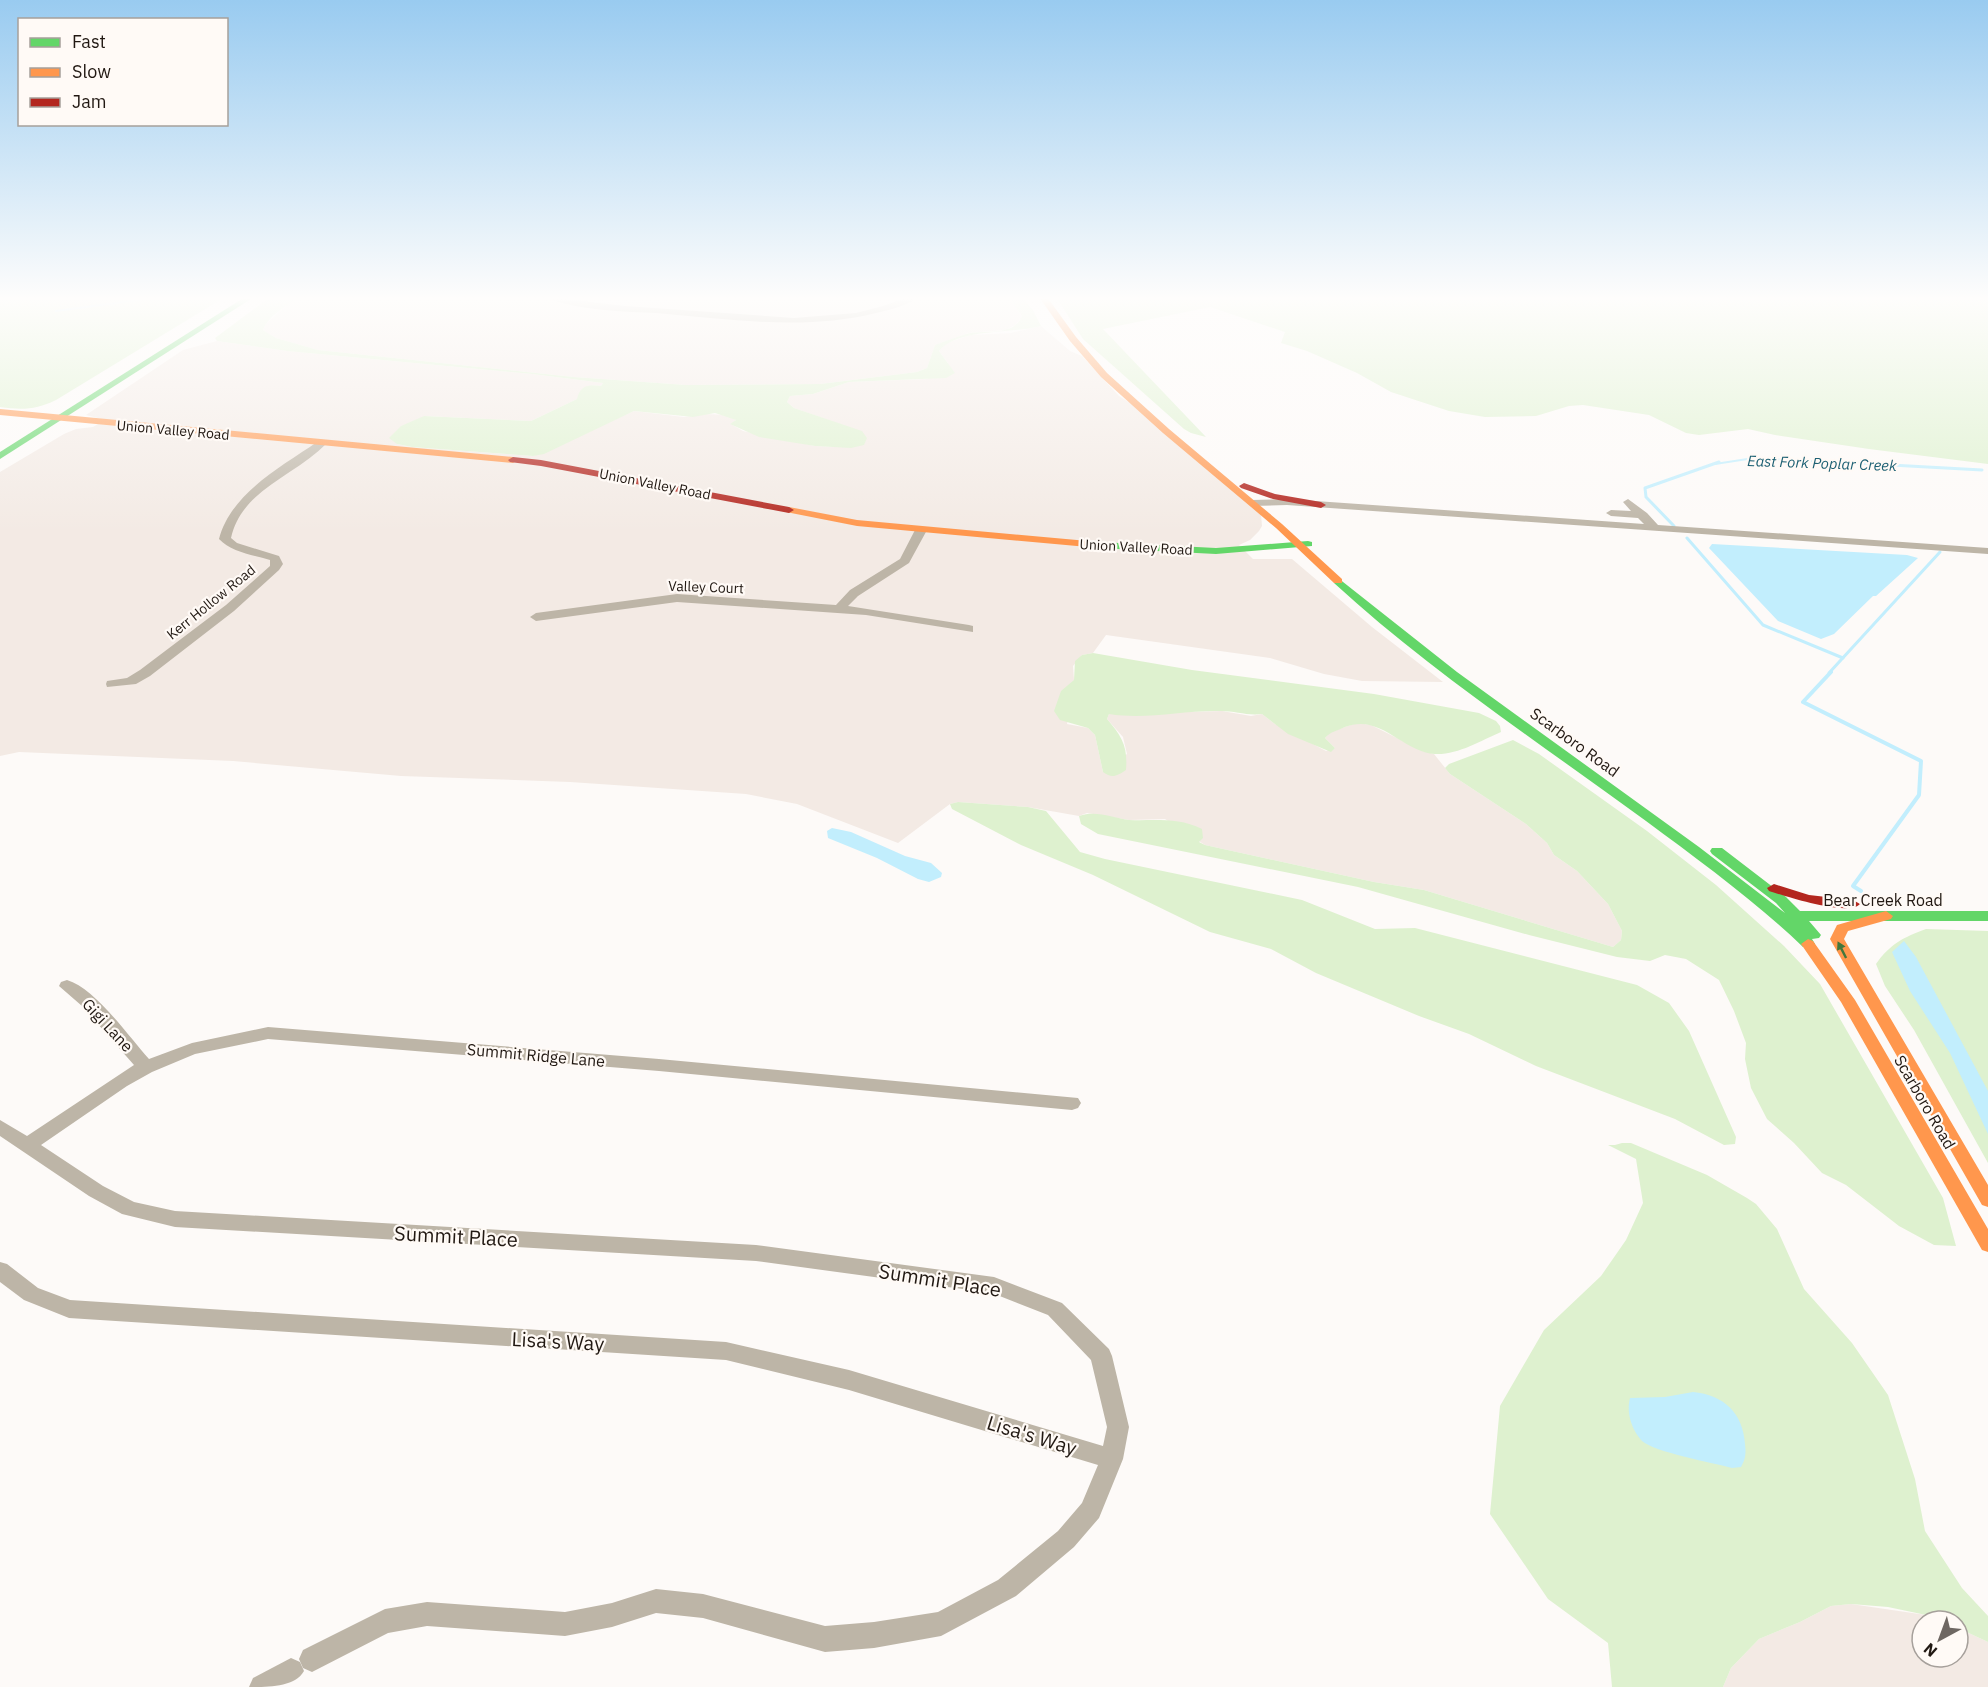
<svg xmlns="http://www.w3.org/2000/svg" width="1988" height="1687" font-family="'IBM Plex Sans',sans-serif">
<rect width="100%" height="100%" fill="#fdfaf8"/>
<g fill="#f3eae4">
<polygon points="301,297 1008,297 1022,317 1015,325 1006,330 968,333 935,345 927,368 917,372 820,384 686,385 574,377 318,350 276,338 263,330 266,324 287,305"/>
<polygon points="1041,326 1070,351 1082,356 1119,396 1133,405 1261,514 1262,526 1259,531 1250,540 1239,545 1253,559 1292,559 1372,627 1443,682 1362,681 1324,674 1270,658 1106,635 1093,653 1082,655 1073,666 1074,680 1067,724 1088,728 1095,735 1103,772 1127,754 1123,737 1107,719 1109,714 1222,711 1251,716 1262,714 1275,724 1326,751 1335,748 1325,738 1330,732 1357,723 1371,725 1423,751 1434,754 1450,774 1526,824 1547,843 1554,855 1577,871 1608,904 1622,931 1621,940 1613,947 1424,890 1374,882 1205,845 1165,819 1129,820 1087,813 1079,816 1028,807 958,802 950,804 898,843 797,804 746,794 570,782 401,776 233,761 19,752 0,756 0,472 64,434 76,429 93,427 105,420 86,415 183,350 217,341 287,351 532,374 603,383 601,386 593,385 577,399 531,421 424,416 397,444 412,447 533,456 634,411 684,417 706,414 727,415 736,420 731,424 743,431 815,446 837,447 848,427 794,408 787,402 790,396 813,394 849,382 927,379 948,363 939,351 946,343 971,335 1011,333"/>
<polygon points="1851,1604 1926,1615 1941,1621 1922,1621 1922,1657 1958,1657 1958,1628 1988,1642 1988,1687 1723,1687 1731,1668 1759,1639 1800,1622 1831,1606"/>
</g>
<g fill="#def1cf">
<path d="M0,297H225L56,400C36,410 21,410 0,407Z"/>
<path d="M270,297H301C287,305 269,315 263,330L276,338L318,350L574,377L686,385L820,384L917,372L927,368L935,345C945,341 956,337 966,334C983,329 1013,338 1022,316L1008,297H1022L1033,310L1041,326C1013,334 958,328 939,351L955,373L946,378L849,382L813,394L790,396L787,402L794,408L862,431L867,438L864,445L851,448L815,446L759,437L730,424L736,420L715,413L693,417L634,411L544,454L533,456L412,447L397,444L389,438L401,426L424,416L531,421L577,399C580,386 588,384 601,386L603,383L532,374L287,351L217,341L215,338Z"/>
<polygon points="1056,297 1988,297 1988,464 1869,449 1775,435 1748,429 1699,435 1686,433 1649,415 1583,405 1569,406 1536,416 1485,417 1449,411 1391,392 1357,373 1307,351 1281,343 1285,332 1210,307 1103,329 1206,437 1191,433 1184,429 1083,339"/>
<path d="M1093,653L1192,670L1374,694L1479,713L1496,721L1500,726L1501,732C1480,741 1458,755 1435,754C1402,752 1381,713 1345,727C1337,731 1331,731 1325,738L1335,748L1331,752L1288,734L1262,714C1248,716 1235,711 1221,711C1182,710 1148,720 1109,714L1107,719C1122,736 1128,747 1126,770C1117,776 1112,779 1103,772L1095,735L1088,728L1060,720L1054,711L1061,691L1074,680L1075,661L1082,655Z"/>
<path d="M1513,740L1539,754L1647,831L1716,885L1784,946L1820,984L1943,1198L1956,1246L1934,1245L1899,1226L1846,1185L1822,1173L1794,1143L1767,1119L1751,1088L1745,1059L1746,1043L1734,1011L1719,980L1686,959L1665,955L1650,961L1617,957L1529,935L1358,887L1098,834L1081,824L1079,816C1097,810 1112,818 1129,820C1155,821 1178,817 1202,829L1203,838L1199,842L1205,845L1374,882L1424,890L1613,947L1621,940L1622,931L1608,904L1577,871L1554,855L1547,843L1526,824L1450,774L1445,768L1449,764Z"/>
<polygon points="958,802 1028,807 1046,811 1080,852 1105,859 1302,900 1375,929 1415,928 1637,985 1669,1003 1689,1031 1736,1137 1735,1144 1724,1145 1675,1119 1536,1066 1469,1034 1419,1016 1316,973 1271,949 1210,932 1093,875 1021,845 952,809 950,804"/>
<path d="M1926,929L1988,931V1163L1914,1030L1885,986L1876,964C1890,944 1904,937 1926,929Z"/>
<polygon points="1622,1143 1631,1143 1707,1175 1747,1198 1756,1204 1777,1229 1804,1289 1852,1343 1888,1395 1915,1479 1925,1531 1962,1588 1988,1616 1988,1642 1958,1628 1958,1621 1941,1621 1926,1615 1888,1607 1851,1604 1831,1606 1800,1622 1759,1639 1731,1668 1723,1687 1612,1687 1608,1643 1548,1599 1490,1514 1500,1406 1544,1330 1601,1276 1626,1240 1643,1203 1636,1159 1608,1145 1615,1145"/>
</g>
<g fill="#c2eefd">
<polygon points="1712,544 1907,555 1918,558 1876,596 1873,596 1834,634 1821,639 1778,621 1709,548"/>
<polygon points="832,828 851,832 905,856 931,863 942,873 941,877 929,882 918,879 877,858 828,838 827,831"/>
<polygon points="1904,941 1916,957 1988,1091 1988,1134 1950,1053 1910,991 1892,952"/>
<path d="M1693,1392C1724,1395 1743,1413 1745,1444C1746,1453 1746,1458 1741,1467L1732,1468C1714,1463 1654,1452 1642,1441C1632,1430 1626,1413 1630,1398L1665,1397Z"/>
</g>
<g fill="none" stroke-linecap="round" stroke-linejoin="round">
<g stroke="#c2eefd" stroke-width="2">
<polyline points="56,311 160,297"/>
<polyline points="1715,464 1754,458 1864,464"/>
</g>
<g stroke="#c2eefd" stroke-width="3">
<polyline points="1836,462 1982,470"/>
<polyline points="1674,526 1646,497 1645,488 1719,462"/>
<polyline points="1687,538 1763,625 1843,658"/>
<polyline points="1829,673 1940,552"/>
</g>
<polyline stroke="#c2eefd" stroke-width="4" points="1831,672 1803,702 1921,761 1919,795 1853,886 1861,891"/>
<g fill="#bdb5a7" fill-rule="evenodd">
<path d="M548,297L625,306L794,318L856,313L883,306L908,297H919C908,305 890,310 876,313C804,331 730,319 656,313C631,312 568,310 548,297Z"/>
<path d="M317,442L326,444C295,476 242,489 231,538L237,543L279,556L283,564L279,570L234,611L150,676L136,684L107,687L106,684L107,681L127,678L140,670L226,605L270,566V560C253,555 231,552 219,539C231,493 281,467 317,442Z"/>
<polygon points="1287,499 1644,524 1638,518 1611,516 1606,513 1611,510 1631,511 1623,502 1628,499 1647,513 1658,525 1988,548 1988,554 1287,505 1252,506 1247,503 1252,500"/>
<polygon points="921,527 927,530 909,563 858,596 848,606 969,625 973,626 973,632 866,615 677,602 536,621 530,617 536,613 677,594 836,605 850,590 900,559 915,530"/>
<path d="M67,980C95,988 129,1037 149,1059L192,1043L268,1027L659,1059L1078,1098L1081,1103L1078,1108L1072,1110L659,1071L268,1039L195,1054L152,1072L127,1086L41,1145L103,1186L134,1202L175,1211L756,1245L994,1277L1062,1303L1109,1349L1112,1356L1129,1427L1123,1459L1099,1518L1074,1547L1016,1596L941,1636L874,1648L825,1652L703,1618L656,1613L612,1627L565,1636L427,1626L388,1633L312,1672L303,1668L299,1659L303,1650L385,1609L427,1602L565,1612L612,1603L656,1589L703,1594L825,1626L874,1622L938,1612L998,1580L1058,1531L1082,1503L1098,1465L849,1390L726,1360L69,1318L24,1300L0,1282V1262L7,1264L38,1288L70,1300L726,1342L849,1370L1103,1446L1107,1427L1091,1360L1048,1315L992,1293L756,1261L175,1227L122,1214L89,1196L0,1136V1120L27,1136L134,1065L82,1006L59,986L61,982Z"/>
<path d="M291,1658L300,1662L304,1671C295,1687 269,1687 249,1687L253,1678Z"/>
</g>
<g fill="#63d668" fill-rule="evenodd">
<polygon points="245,297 254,297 0,459 0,452"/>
<polygon points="1308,541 1312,542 1312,546 1216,554 1099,548 1094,545 1099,542 1216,548"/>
<path d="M1338,578L1457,672L1699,847L1785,913L1776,903L1712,854L1710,851L1712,848H1722L1786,897L1800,911H1988V921H1809L1821,935L1819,938L1812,939L1815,944L1813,947H1803C1755,901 1700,861 1646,821C1541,744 1430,671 1334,583V579Z"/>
</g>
<g fill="#ff974d" fill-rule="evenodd">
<polygon points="1039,297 1047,297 1076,337 1107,373 1169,429 1282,524 1342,579 1342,583 1334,583 1276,528 1163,433 1101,377 1070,341"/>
<polygon points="0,409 513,457 518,460 513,463 0,415"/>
<polygon points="789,507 857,520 1099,542 1104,545 1099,548 857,526 786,512 786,508"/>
<polygon points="1886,911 1893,916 1891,919 1848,931 1844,939 1988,1185 1988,1207 1982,1205 1830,939 1837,925"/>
<polygon points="1808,939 1813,941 1855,1000 1988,1229 1988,1252 1982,1250 1841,1002 1801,944"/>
</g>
<g fill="#b3261e" fill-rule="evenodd">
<polygon points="513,457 541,460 789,507 794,510 789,513 541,466 510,462 508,460"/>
<polygon points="1244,483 1275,494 1321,502 1326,505 1321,508 1273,499 1241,488 1239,486"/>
<path d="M1774,884L1809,895L1853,900L1860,904C1848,917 1785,896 1769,891L1767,888Z"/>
</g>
</g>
<defs><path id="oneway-solid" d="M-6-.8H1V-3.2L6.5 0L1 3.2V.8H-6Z" transform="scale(1.5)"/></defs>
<use fill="#42773d" href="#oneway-solid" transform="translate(1842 950) rotate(-117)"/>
<linearGradient id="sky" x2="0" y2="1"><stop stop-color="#99cbf0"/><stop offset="0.56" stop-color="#fefdfc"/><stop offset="1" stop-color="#fefdfc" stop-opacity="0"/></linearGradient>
<rect width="1988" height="533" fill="url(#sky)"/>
<g text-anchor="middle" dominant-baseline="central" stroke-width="4.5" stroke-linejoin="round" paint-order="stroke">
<g font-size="14" fill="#211812" stroke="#fffaf6">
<text transform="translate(173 430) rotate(5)">Union Valley Road</text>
<text transform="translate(655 484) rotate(11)">Union Valley Road</text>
<text transform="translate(1136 547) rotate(3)">Union Valley Road</text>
<text transform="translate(706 587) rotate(2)">Valley Court</text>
<text transform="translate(211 602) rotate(-39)">Kerr Hollow Road</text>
</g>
<g font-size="15" font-style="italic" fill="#1d6073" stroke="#fffaf6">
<text transform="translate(1822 463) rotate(2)">East Fork Poplar Creek</text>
</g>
<g font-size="16" fill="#211812" stroke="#fffaf6">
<text transform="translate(1575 742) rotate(36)">Scarboro Road</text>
<text x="1883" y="900">Bear Creek Road</text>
<text transform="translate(108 1025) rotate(47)">Gigi Lane</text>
<text transform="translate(536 1055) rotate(5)">Summit Ridge Lane</text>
<text transform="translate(1925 1102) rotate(60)">Scarboro Road</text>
</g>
<g font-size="20" fill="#211812" stroke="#fffaf6">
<text transform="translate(456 1236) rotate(3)">Summit Place</text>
<text transform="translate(940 1280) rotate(9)">Summit Place</text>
<text transform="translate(558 1341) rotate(3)">Lisa's Way</text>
<text transform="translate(1032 1435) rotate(17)">Lisa's Way</text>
</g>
</g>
<rect x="18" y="18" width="210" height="108" fill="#fffaf6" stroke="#a6a09b" stroke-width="1.5"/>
<rect x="30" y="38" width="30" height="9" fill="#63d668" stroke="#a6a09b" stroke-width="1.5"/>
<text x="72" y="48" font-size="18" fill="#211812">Fast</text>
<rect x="30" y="68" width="30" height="9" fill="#ff974d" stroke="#a6a09b" stroke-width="1.5"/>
<text x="72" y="78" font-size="18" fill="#211812">Slow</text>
<rect x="30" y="98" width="30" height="9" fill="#b3261e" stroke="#a6a09b" stroke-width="1.5"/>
<text x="72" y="108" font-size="18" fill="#211812">Jam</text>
<g transform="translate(1940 1639) rotate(221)"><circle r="28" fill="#fffaf6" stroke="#a6a09b" stroke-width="1.5"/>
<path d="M0-4.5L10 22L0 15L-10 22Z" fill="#6e6762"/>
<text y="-9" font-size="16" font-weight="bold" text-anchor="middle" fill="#211812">N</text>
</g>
</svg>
